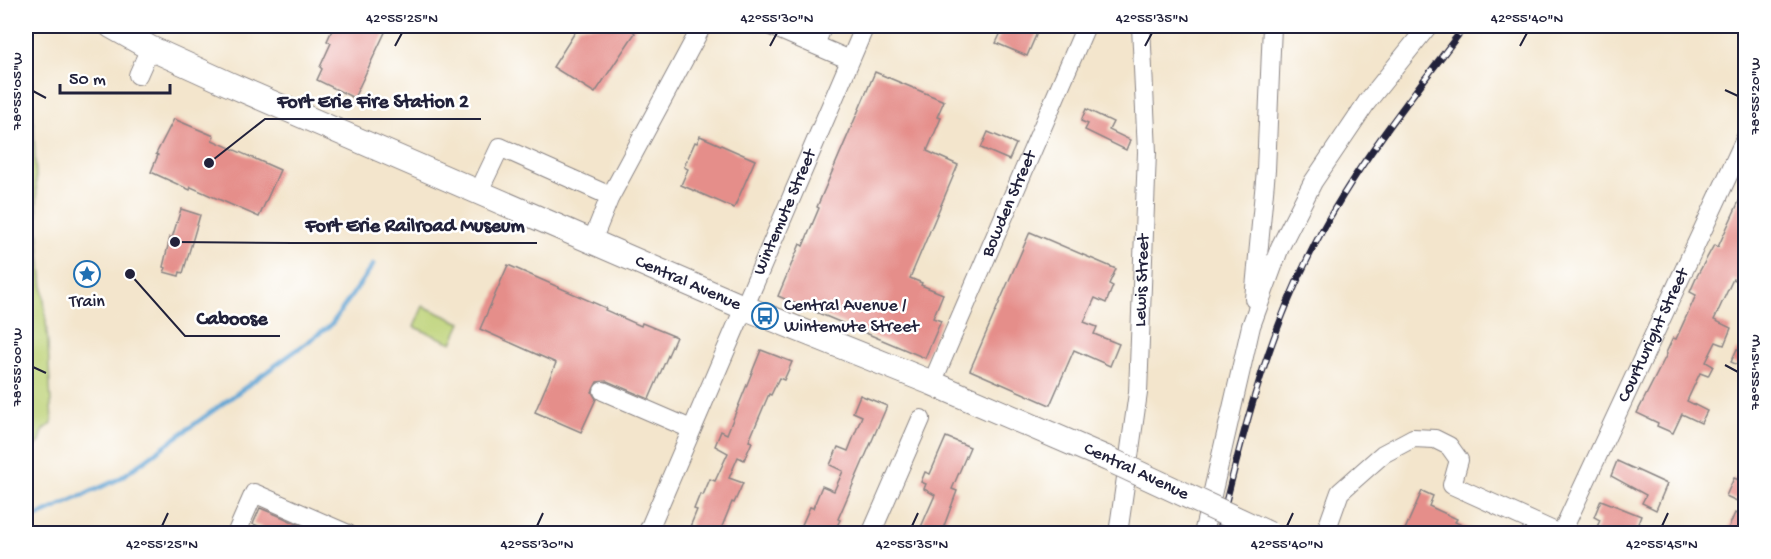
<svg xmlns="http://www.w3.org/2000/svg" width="1771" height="559" font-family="'Gochi Hand',sans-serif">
<rect width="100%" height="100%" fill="#fff"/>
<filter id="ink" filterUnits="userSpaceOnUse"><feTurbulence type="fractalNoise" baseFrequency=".0167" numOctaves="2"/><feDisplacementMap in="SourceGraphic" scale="12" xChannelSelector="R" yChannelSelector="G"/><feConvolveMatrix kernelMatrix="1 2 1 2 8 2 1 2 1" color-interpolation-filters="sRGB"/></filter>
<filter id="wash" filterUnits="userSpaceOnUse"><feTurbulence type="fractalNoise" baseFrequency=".008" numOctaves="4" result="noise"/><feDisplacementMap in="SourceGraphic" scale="24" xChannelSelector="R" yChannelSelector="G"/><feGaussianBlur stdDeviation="1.35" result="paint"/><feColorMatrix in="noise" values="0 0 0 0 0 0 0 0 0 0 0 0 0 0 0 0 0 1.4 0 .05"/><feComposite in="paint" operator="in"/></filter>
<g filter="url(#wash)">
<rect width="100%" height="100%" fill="#f3e5cc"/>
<g fill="#bcd175" stroke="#6f7a58" stroke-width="1.5">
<polygon points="26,26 29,26 39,244 48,343 52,424 43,430 40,442 26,455"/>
<polygon points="423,306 461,323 452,343 414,327"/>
</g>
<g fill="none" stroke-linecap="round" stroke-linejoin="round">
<polyline stroke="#5ca2d2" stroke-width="4.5" points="26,521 119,479 331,325 373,265"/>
</g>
<g id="blocks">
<g fill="#e58e8a">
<polygon points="334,26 388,26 354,98 317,80 322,69 320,67 331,43 327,41"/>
<polygon points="579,26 637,26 633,31 635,33 595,93 553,67"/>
<polygon points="1004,26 1040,26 1027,56 996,43"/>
<polygon points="875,72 944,101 937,117 941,118 927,151 958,165 910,278 922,283 921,285 943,294 933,318 941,321 925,358 778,296 800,244 803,246 819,208 817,207"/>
<polygon points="1086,109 1113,122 1109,130 1130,140 1126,150 1085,130 1088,124 1081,121"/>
<polygon points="174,119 214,136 212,140 280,170 259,217 191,187 190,190 151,172 158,155 156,154"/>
<polygon points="988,132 1016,144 1009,160 981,148"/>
<polygon points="700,136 755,160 734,208 681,185 688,169 684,167 695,142 697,143"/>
<polygon points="1746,186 1746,284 1733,279 1714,320 1731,328 1724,345 1716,342 1706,362 1713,366 1708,376 1700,373 1687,401 1707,411 1701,423 1682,414 1673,433 1657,426 1658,423 1637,413 1667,354 1666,353 1673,338 1676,339 1696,295 1690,292 1697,276 1714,245 1718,247"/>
<polygon points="181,209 200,215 183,273 180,272 179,276 164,272 166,268 163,267 170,237 172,238"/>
<polygon points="1030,232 1116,269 1109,284 1113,286 1106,303 1095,298 1084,322 1097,327 1094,334 1119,344 1110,366 1074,350 1050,405 970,370"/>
<polygon points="508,265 606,308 605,310 641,326 642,323 676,337 649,399 607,381 597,382 592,392 596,399 581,432 535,412 556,363 480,329"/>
<polygon points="1737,349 1746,353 1746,369 1731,362"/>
<polygon points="761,350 792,362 784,380 779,378 771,395 769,394 749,441 752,442 744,460 738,457 729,478 743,483 734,503 732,502 719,534 687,534 697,510 694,509 700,494 703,495 710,479 715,481 728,453 715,446 721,431 727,434"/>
<polygon points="860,395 887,406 838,519 840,520 833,534 815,534 801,527 810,507 813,508 822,486 834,491 843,471 830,465 838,447 848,451 862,416 853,412"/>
<polygon points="946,437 970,447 952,489 957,491 941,534 918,534 935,495 924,489 926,484 921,482 925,472 930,474"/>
<polygon points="1617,461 1667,484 1656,510 1642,503 1646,495 1611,476"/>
<polygon points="1734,478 1746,483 1746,505 1726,496"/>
<polygon points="1422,491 1433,496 1429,506 1457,519 1455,522 1480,534 1403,534"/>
<polygon points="1601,500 1641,516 1634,534 1594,534 1600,520 1594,517"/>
<polygon points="260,508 282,517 319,534 278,534 253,524"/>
<polygon points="1735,513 1746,518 1746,534 1726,534"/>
</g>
</g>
</g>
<g filter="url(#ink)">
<use href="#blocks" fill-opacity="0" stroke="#8a8484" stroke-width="1.5"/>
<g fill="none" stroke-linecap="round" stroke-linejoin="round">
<defs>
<g id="minor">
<polyline points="771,26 850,60"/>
<polyline points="815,44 823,26"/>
<polyline points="138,75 150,48"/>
<polyline points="479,191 500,147 610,196"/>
<polyline points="592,241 609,199 702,26"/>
<polyline points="1254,299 1266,170 1272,26"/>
<path id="s1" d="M932,383L1086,26"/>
<polyline points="603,391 691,429"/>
<polyline points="236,534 254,493 348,534"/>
<path id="s2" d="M647,534L865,26"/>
<polyline points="871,534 921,419"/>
<path id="s3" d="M1118,534L1138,393L1147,152L1141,26"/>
<polyline points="1203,534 1251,326 1280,247 1313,182 1367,102 1428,26"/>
<polyline points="1325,534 1340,492 1383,454 1413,438 1435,439 1449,446 1459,460 1452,485 1560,534"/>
<path id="s4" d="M1561,534L1746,137"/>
</g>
<g id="major">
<path id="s5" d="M111,26L150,48L229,84L743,307L932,383L1106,458"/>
</g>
</defs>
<use href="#minor" stroke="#8a8484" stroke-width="20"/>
<use href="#major" stroke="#8a8484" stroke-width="26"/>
<use href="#minor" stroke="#fff" stroke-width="18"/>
<use href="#major" stroke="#fff" stroke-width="24"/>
<defs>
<path id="rail" d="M1218,534C1241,440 1265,344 1308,258C1349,174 1409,100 1465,26"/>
</defs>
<use href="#rail" stroke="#22223b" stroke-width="7"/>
<use href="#rail" stroke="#fff" stroke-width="4.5" stroke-dasharray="14" stroke-linecap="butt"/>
<defs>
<polyline id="major-bridge" points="1106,458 1269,534"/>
</defs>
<use href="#major-bridge" stroke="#8a8484" stroke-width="26" stroke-linecap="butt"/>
<use href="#major-bridge" stroke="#fff" stroke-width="24"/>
</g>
</g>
<path fill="none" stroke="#22223b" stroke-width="2" d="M395,46L402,33M770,46L777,33M1145,46L1152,33M1520,46L1527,33M1725,90L1738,96M33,91L46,98M1725,365L1738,372M33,367L46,373M162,526L168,513M537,526L543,513M912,526L918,513M1287,526L1293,513M1662,526L1668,513"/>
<defs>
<symbol id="sight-ring" viewBox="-11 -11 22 22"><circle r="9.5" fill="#fff" stroke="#1f6fb2" stroke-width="1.5"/><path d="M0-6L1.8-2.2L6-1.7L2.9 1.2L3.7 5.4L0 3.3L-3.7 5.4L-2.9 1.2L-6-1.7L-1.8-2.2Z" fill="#1f6fb2"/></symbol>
<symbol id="bus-ring" viewBox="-11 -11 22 22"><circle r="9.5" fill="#fff" stroke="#1f6fb2" stroke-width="1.5"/><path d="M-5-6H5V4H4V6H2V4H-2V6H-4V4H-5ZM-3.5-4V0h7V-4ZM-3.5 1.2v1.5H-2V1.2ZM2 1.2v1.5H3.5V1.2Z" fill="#1f6fb2"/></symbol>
</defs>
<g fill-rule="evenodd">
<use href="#sight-ring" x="72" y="259" width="30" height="30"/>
<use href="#bus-ring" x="750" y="301" width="30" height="30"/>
</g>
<g text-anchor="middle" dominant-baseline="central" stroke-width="5" stroke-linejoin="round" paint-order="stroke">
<g font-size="18" fill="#22223b" stroke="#fff">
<text stroke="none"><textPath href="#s1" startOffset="195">Bowden Street</textPath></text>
<text stroke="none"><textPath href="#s2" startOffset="350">Wintemute Street</textPath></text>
<text stroke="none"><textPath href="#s3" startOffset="255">Lewis Street</textPath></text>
<text stroke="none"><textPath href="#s5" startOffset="632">Central Avenue</textPath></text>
<text stroke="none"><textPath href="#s4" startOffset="219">Courtwright Street</textPath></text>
<text transform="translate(1136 472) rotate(25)">Central Avenue</text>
</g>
<g font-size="18" fill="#22223b" stroke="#fff">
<text x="87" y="302">Train</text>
<text x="784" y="306" text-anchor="start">Central Avenue /<tspan x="784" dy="21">Wintemute Street</tspan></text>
</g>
</g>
<path fill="none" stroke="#22223b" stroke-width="2" d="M209 163L265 119H481M175 242L294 243H537M130 274L185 336H280"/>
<g fill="#22223b" stroke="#fff" stroke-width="2">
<circle cx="209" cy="163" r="6"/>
<circle cx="175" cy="242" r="6"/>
<circle cx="130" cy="274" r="6"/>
</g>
<g font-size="20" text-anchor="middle" font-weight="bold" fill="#22223b" stroke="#fff" stroke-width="5" stroke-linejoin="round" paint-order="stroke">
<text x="373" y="107">Fort Erie Fire Station 2</text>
<text x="415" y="231">Fort Erie Railroad Museum</text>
<text x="232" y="324">Caboose</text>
</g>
<rect width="1771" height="559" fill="none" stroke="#fff" stroke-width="66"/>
<path d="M60 84v9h110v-9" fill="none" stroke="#22223b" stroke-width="3"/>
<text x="69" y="84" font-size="18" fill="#22223b" stroke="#ffffff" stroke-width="4.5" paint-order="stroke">50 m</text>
<rect x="33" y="33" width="1705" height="493" fill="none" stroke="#22223b" stroke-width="2"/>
<g font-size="15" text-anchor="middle" fill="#22223b">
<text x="402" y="22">42°55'25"N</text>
<text x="777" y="22">42°55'30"N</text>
<text x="1152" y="22">42°55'35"N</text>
<text x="1527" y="22">42°55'40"N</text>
<text transform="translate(16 91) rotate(-90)" y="5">78°55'05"W</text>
<text transform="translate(1754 96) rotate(-90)" y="5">78°55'20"W</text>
<text transform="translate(16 367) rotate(-90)" y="5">78°55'00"W</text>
<text transform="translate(1754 372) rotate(-90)" y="5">78°55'15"W</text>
<text x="162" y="548">42°55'25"N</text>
<text x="537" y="548">42°55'30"N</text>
<text x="912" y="548">42°55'35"N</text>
<text x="1287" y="548">42°55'40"N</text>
<text x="1662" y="548">42°55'45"N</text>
</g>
</svg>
